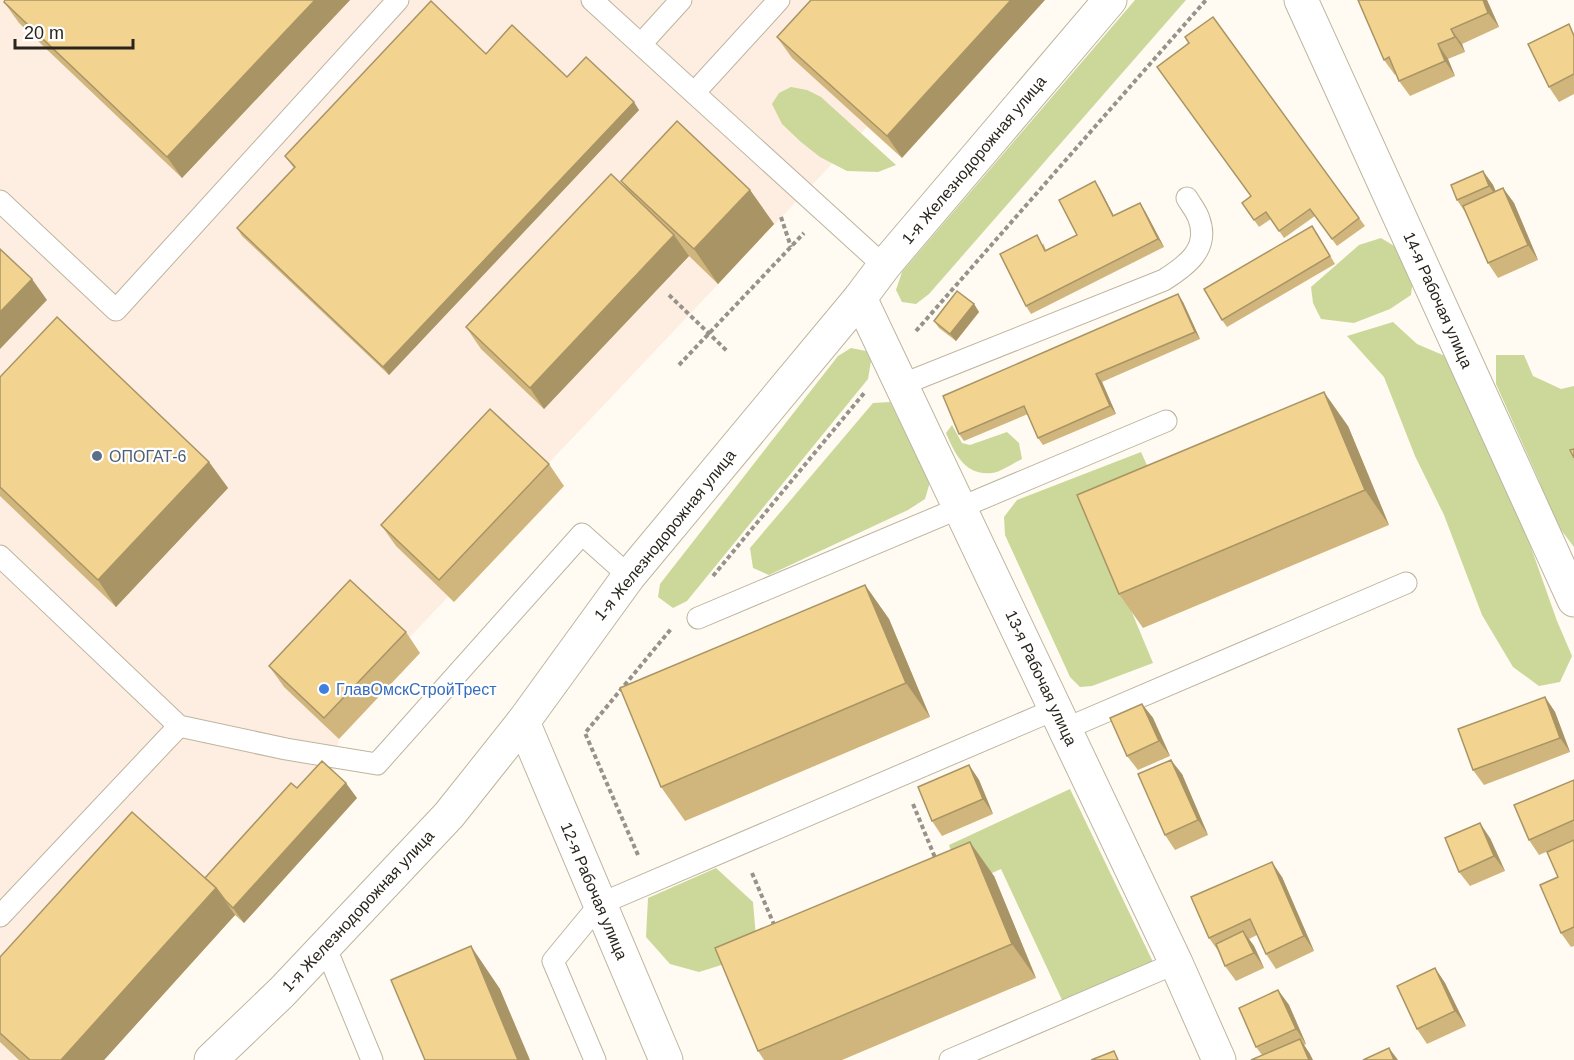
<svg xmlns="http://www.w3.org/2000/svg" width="1574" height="1060" font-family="Arial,sans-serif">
<rect width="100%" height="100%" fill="#fffbf2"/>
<polygon fill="#fdeee1" points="0,0 1045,0 902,158 867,127 545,467 564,486 454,602 448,597 407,640 420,653 339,739 332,776 357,798 244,922 235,915 104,1060 0,1060"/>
<g fill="#cbd899">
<polygon points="1135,0 1186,0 929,294 916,304 902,302 896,290 902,272"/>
<polygon points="791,87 807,90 821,97 896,165 878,172 847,171 820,157 801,142 782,124 772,104 779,93"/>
<polygon points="1381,238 1399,249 1413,279 1411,295 1390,309 1354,323 1321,319 1313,303 1311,287 1359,245"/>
<polygon points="1393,322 1417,344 1445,356 1515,502 1557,621 1572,656 1560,682 1539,686 1513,667 1482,615 1444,515 1415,456 1384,377 1347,336"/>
<polygon points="851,348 866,351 871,361 868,379 687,601 673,608 658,597 660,584 838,356"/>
<polygon points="1496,355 1524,355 1533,376 1561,389 1574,386 1574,547 1555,522 1538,478 1496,384"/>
<polygon points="890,402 930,482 925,499 908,510 769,575 753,568 750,548 873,403"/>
<path d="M952,425L962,443L970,445L1007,432L1019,443L1022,459C1013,463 1001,472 992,473C965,476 955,454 946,433Z"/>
<polygon points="1141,452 1161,496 1096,526 1153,663 1092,686 1080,687 1070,677 1005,535 1004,517 1017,500"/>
<polygon points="1070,789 1153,962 1062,1000 1001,869 963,886 949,845"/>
<polygon points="716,868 753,902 756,937 734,961 699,972 670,964 646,937 648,898"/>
</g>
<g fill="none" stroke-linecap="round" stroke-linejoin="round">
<defs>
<g id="lane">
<polyline points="592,0 884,266"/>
<polyline points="641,44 681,0"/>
<polyline points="694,93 779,0"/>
<polyline points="0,201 116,310 398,0"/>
<path d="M901,385L1164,280C1186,266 1210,249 1199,219C1197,212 1191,205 1187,198"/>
<polyline points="0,556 179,726 286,749 377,764 582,534 629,576"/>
<polyline points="698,618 1166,421"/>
<polyline points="1065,729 1406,583"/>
<polyline points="0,916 179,726"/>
<polyline points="325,946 372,1060"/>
<polyline points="595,1060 553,961 600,904 1056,709"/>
<polyline points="950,1060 1176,963"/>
</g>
<g id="street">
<polyline points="1301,0 1574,600"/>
<polyline points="860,298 1176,963 1219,1060"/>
<polyline points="523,722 666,1060"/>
</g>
<polyline id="secondary" points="211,1060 282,992 449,815 523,722 629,576 860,298 884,266 1110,0"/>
</defs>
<use href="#lane" stroke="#beb59f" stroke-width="23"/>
<use href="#street" stroke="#beb59f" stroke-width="35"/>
<use href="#secondary" stroke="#beb59f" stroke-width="35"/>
<g stroke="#97938b" stroke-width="4" stroke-dasharray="4.5 3" stroke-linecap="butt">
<polyline points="781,217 791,247"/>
<polyline points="669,295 727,351"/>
<polyline points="916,331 1206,0"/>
<polyline points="679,365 804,233"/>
<polyline points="713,576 865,392"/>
<polyline points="913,804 936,860"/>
<polyline points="638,855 585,733 671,629"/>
<polyline points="752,873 775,927"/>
</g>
<use href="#lane" stroke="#fff" stroke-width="21"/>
<use href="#street" stroke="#fff" stroke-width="33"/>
<use href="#secondary" stroke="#fff" stroke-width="33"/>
</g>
<g fill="#d0b67c">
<polygon points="350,0 182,178 19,23 4,2"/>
<polygon points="811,0 902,158 792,58 777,37"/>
<polygon points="1358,0 1487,0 1499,27 1462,44 1465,52 1448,59 1455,76 1410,96 1399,81 1396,74 1395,75 1384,60"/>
<polygon points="1213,17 1365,226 1337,246 1315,216 1284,238 1271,219 1259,227 1242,203 1251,197 1189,43"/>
<polygon points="1574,32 1574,94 1559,102 1549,87"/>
<polygon points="486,54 567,77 639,110 389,375 242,236 237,228 294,168 285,156"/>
<polygon points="1483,171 1493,185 1496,192 1503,188 1514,203 1538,260 1498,278 1488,263 1465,212 1457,200"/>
<polygon points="621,181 750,190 774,224 718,284 689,256 544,409 481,349 466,327 630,193"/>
<polygon points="1100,189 1114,216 1145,211 1164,247 1031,314 1026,306 1043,243 1046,250 1077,235"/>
<polygon points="1317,233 1335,264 1227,327 1222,320"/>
<polygon points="1183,302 1200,339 1102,382 1116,414 1043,445 1038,438 1028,414 964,441 959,434"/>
<polygon points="974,304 979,312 956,341 939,328 934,321"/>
<polygon points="0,377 209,462 228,488 116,607 0,496"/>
<polygon points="1348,426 1389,525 1143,628 1119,594"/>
<polygon points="549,464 564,486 454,602 396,546 381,525"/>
<polygon points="865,585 889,619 930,717 685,821 661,787"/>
<polygon points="406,632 420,653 339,739 284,687 269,666"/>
<polygon points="1545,697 1555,712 1570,752 1484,785 1473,770"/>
<polygon points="1142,704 1153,718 1170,756 1138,770 1127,756"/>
<polygon points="969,765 979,780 993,814 942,836 932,821"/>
<polygon points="1182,774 1208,835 1175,850 1165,835"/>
<polygon points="1574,780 1574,840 1539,855 1529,840"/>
<polygon points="297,788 357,798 244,923 235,915 104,1060 19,1060 0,1042 0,957 205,878"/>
<polygon points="1490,838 1505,871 1470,886 1459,872"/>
<polygon points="1574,840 1574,946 1571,947 1561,933 1558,877"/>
<polygon points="994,876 1036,978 842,1060 764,1060 758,1051"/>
<polygon points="1282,877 1314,951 1276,969 1266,954 1257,935 1249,939 1254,946 1264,968 1236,981 1225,966 1219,952 1209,938"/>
<polygon points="1435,968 1445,983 1466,1026 1427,1044 1417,1029"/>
<polygon points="1278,990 1289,1005 1306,1044 1304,1045 1310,1054 1262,1055 1256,1047"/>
</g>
<g fill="#a99465">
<polygon points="315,0 350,0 182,178 167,157"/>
<polygon points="1011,0 1045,0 902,158 887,136"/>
<polygon points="1483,0 1487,0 1499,27 1488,13"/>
<polygon points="1451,29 1462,44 1465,52 1455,37"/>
<polygon points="1438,44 1448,59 1455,76 1445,61"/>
<polygon points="634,102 639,110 389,375 383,367"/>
<polygon points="1483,171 1493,185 1500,201 1489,186"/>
<polygon points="1095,181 1100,189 1118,224 1113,216"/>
<polygon points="1503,188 1514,203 1538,260 1528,245"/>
<polygon points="750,190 774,224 718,284 694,249"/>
<polygon points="1140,203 1145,211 1164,247 1158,239"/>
<polygon points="674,235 689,256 544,409 530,388"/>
<polygon points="32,279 47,300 0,349 0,312"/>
<polygon points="1178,294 1183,302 1200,339 1195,332"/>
<polygon points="974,304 979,312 956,341 950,334"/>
<polygon points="1096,374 1102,382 1116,414 1110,406"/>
<polygon points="1324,392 1348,426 1389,525 1365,490"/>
<polygon points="209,462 228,488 116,607 98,580"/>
<polygon points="865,585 889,619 930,717 906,683"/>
<polygon points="1545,697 1555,712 1570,752 1560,738"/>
<polygon points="1142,704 1153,718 1170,756 1159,741"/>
<polygon points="1171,760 1182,774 1208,835 1198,820"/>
<polygon points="969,765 979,780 993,814 983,799"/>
<polygon points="346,783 357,798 244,923 233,908"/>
<polygon points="1480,823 1490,838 1505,871 1494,856"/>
<polygon points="970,842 994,876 1036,978 1012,944"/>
<polygon points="1272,862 1282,877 1314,951 1304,936"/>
<polygon points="216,888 235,915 104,1060 61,1060"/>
<polygon points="1243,931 1254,946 1264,968 1254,953"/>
<polygon points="471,946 500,989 530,1060 518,1060"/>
<polygon points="1435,968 1445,983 1466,1026 1455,1011"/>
<polygon points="1278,990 1289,1005 1306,1044 1296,1029"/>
<polygon points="1300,1039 1310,1054 1313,1060 1309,1060"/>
<polygon points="1389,1048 1398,1060 1394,1060"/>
</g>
<g fill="#f2d490" stroke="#a99465" stroke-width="1.5">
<polygon points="5,0 315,0 167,157 4,2"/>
<polygon points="811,0 1011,0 887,136 777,37"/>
<polygon points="1358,0 1483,0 1488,13 1451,29 1455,37 1438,44 1445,61 1399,81 1389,57 1384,60"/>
<polygon points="431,1 486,54 512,25 567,77 586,57 634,102 383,367 237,228 295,167 285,156"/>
<polygon points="1213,17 1359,218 1332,239 1310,209 1279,231 1266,212 1254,220 1242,203 1251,196 1157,67 1189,43 1185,37"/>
<polygon points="1569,24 1574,36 1574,74 1549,87 1528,44"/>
<polygon points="677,121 750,190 694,249 621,181"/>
<polygon points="1483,171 1489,186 1457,200 1451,185"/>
<polygon points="611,174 674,235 530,388 466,327"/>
<polygon points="1095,181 1113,216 1140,203 1158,239 1026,306 1000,254 1037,235 1045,251 1077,235 1059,200"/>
<polygon points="1503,188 1528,245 1488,263 1463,206"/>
<polygon points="1312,226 1330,256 1222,320 1204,289"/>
<polygon points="0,249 32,279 0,312"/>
<polygon points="957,291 974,304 950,334 934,321"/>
<polygon points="1178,294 1195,332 1096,374 1110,406 1038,438 1024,406 959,434 943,396"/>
<polygon points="57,317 209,462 98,580 0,487 0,377"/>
<polygon points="1324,392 1365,490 1119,594 1077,495"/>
<polygon points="490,409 549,464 439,580 381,525"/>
<polygon points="1574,449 1574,458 1570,450"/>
<polygon points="350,580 406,632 324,718 269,666"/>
<polygon points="865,585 906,683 661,787 620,688"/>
<polygon points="1545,697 1560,738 1473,770 1458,729"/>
<polygon points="1142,704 1159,741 1127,756 1110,718"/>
<polygon points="1171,760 1198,820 1165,835 1138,774"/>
<polygon points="322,761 346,783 233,908 225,900 216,888 205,878 291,783 297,788"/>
<polygon points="969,765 983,799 932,821 918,787"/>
<polygon points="1574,780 1574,820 1529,840 1514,805"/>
<polygon points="132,812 216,888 61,1060 30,1060 0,1033 0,957"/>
<polygon points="1480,823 1494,856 1459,872 1445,838"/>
<polygon points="1574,840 1574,927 1561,933 1540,885 1558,877 1547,852"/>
<polygon points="970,842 1012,944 758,1051 715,948"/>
<polygon points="1272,862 1304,936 1266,954 1250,919 1209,938 1191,897"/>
<polygon points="1243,931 1254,953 1225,966 1216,944"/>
<polygon points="471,946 518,1060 425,1060 391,980"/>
<polygon points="1435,968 1455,1011 1417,1029 1397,986"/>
<polygon points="1278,990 1296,1029 1256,1047 1239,1008"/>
<polygon points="1300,1039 1309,1060 1251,1060"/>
<polygon points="1389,1048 1394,1060 1363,1060"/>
<polygon points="1114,1051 1118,1060 1091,1060"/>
</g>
<circle fill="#5c6f8a" stroke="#fff" stroke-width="2" cx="97" cy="456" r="6"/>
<circle fill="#3f7fe0" stroke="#fff" stroke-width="2" cx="324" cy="689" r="6"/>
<g text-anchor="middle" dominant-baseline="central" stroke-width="4.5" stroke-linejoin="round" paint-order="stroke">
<g font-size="16" fill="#29251d" stroke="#fff">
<text transform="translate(974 160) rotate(-50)">1-я Железнодорожная улица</text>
<text transform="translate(1438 300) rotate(66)">14-я Рабочая улица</text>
<text transform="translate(665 535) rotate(-51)">1-я Железнодорожная улица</text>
<text transform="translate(1041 678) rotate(65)">13-я Рабочая улица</text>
<text transform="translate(594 891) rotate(67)">12-я Рабочая улица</text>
<text transform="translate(358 911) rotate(-47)">1-я Железнодорожная улица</text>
</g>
<g font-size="16" fill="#4e5e75" stroke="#fff" text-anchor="start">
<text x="109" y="456">ОПОГАТ-6</text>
</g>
<g font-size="16" fill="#366cbe" stroke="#fff" text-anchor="start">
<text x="336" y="689">ГлавОмскСтройТрест</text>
</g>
</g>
<path d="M15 39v9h118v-9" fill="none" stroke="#29251d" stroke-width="3"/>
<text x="24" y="39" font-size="18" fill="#29251d" stroke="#ffffff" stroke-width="4.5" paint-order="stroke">20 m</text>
</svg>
